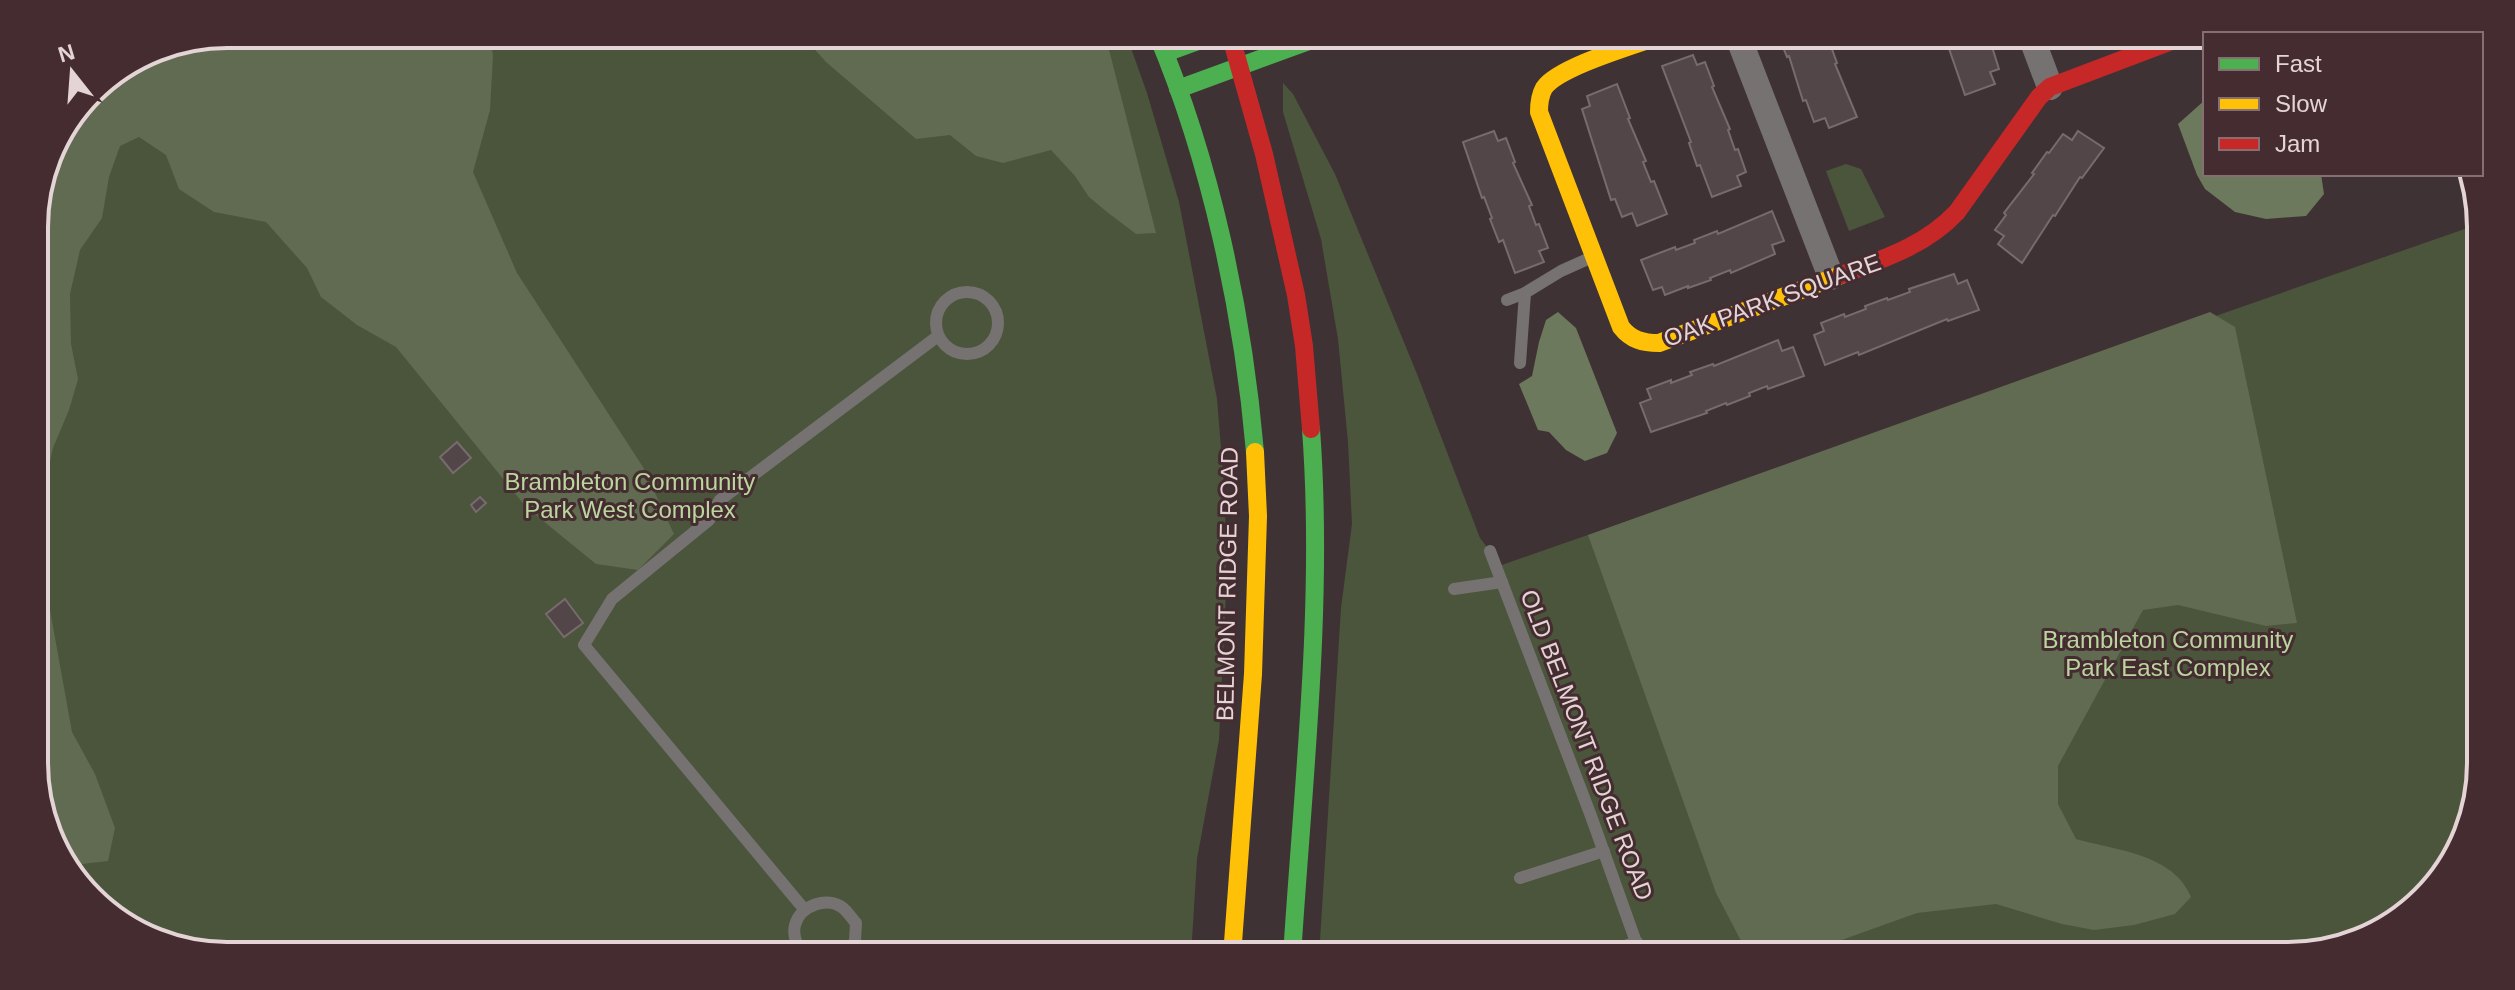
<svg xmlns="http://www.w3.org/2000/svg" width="2515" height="990" font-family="Helvetica,sans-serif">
<rect width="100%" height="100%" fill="#3f3234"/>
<g fill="#4a553c">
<polygon points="227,34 1126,34 1147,93 1179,202 1217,399 1225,497 1226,591 1219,740 1197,859 1191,956 227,956 164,946 82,890 38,800 34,214 54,141 99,82 153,49"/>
<polygon points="1283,83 1293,94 1335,174 1417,374 1480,538 1490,551 1496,567 2479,224 2471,826 2405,916 2300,956 1319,956 1341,608 1352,524 1348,442 1338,339 1321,239 1283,112"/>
<polygon points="1846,164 1861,169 1885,217 1849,231 1826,171"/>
</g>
<g fill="#606b51">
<polygon points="227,34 490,34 493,56 490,110 473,172 517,273 643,467 674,534 638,570 596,564 526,507 396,347 357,325 321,297 307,268 266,222 214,212 179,189 166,155 139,137 120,146 109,177 102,218 80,250 70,294 71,344 78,379 69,410 53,448 40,505 43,571 72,732 95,774 115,828 108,861 82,864 64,854 38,800 34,214 54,141 99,82 153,49"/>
<polygon points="801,34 1105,34 1156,233 1136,234 1107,212 1089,197 1075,176 1051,150 1003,163 976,156 950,135 916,139 826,62"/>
<path d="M2210,312L2235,327L2297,623L2266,626L2178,605L2143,610L2058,766V804L2076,839C2115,850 2174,854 2191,897L2175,914L2134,925L2094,930L2062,924L1996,904L1917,913L1797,956H1749L1716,893L1588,535Z"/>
</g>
<g fill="#6c795c">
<polygon points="2205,100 2205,174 2321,174 2324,194 2306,216 2266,219 2235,212 2205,189 2197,175 2178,124"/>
<polygon points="1558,312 1576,328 1617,433 1607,453 1585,461 1566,450 1549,432 1538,430 1519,384 1532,376 1539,342 1546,320"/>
</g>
<g fill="#534648" stroke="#776b6d" stroke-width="2">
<polygon points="1778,34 1824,34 1827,42 1829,41 1837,63 1835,64 1857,117 1829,128 1825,118 1814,122 1806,100 1803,101 1789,56 1787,57"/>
<polygon points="1941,34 1988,34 1999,69 1990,72 1995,84 1965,95 1946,40 1944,41"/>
<polygon points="1693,55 1697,65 1705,62 1714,86 1712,87 1730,129 1728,130 1735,150 1738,149 1746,172 1737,176 1741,186 1712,197 1700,165 1697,166 1689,143 1691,142 1662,66"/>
<polygon points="1617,84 1630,118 1628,119 1646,161 1643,162 1651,182 1654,181 1667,214 1637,226 1632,213 1622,217 1615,199 1611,200 1582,109 1590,106 1587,96"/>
<polygon points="1494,131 1498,141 1506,138 1515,162 1513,163 1532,205 1529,206 1536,225 1539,224 1548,248 1539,251 1544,262 1515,273 1503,240 1499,242 1490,219 1492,218 1484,197 1482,198 1463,142"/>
<polygon points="2078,131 2104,148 2082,178 2080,177 2055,216 2053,215 2022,263 1998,244 2004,236 1995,230 2006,215 2004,213 2034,174 2032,173 2047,152 2049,153 2063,134 2072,140"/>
<polygon points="1772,211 1784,241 1772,245 1775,254 1731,273 1730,270 1710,278 1711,280 1688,288 1688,286 1665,295 1662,287 1653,290 1641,260 1675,247 1676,250 1695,243 1694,240 1717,231 1718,234"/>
<polygon points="1954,274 1958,284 1967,280 1979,310 1948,321 1947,319 1859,355 1858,352 1825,365 1814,335 1824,331 1821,323 1844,314 1845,317 1866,309 1865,306 1887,298 1888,300 1910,292 1909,289"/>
<polygon points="1778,340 1782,351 1793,347 1804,376 1768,389 1767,386 1749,393 1750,396 1727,405 1726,403 1706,411 1707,413 1651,432 1640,403 1651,399 1647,389 1671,380 1671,383 1692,375 1690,372 1713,364 1714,366"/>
<polygon points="457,442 471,458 453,473 440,457"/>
<polygon points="480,497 486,503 476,512 471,505"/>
<polygon points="565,599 583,623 564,637 546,614"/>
</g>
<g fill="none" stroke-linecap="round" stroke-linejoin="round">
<g stroke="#777272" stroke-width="12">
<circle cx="967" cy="323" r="31"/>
<polyline points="1507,300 1525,293"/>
<polyline points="1520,363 1525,293 1561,271 1590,258"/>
<polyline points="1490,551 1591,816 1641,956"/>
<polyline points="1454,589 1502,582"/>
<polyline points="1520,878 1604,851"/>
<polyline points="804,909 584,645 612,599 709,520 720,500 938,336"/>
<path d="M803,956C798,947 792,936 795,925C800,905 828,896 843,908C848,912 852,919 856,923L855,941L845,956"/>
<polyline points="1595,956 1637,942"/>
</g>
<g stroke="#777272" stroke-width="26">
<polyline points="1737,34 1831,277"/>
<polyline points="2030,34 2050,87"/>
</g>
<g stroke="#4caf50" stroke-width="18">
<path d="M1157,34C1211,162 1243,313 1255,452"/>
<polyline points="1165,53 1217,34"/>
<polyline points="1178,89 1328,34"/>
<path d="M1292,956C1303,782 1324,603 1311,429"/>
</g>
<g stroke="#ffc107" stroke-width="18">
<path d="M1665,34C1639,44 1559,66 1544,88C1540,95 1539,103 1539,112L1621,327C1631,340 1643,343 1659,343L1841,275"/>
<polyline points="1232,956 1253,674 1258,516 1255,452"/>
</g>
<g stroke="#c62828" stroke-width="18">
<polyline points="1230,34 1264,154 1296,295 1304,346 1311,429"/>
<path d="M1841,275C1883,259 1925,246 1957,212L2039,97L2050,87L2190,34"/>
</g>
</g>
<g text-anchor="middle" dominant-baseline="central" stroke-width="6" stroke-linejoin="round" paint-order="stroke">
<g font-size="24" fill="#e4d4d6" stroke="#452c30">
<text transform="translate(1772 300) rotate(-20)">OAK PARK SQUARE</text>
<text transform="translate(1227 584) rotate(-89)">BELMONT RIDGE ROAD</text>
<text transform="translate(1587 745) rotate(69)">OLD BELMONT RIDGE ROAD</text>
</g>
<g font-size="24" fill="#bad59d" stroke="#452c30">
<text x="630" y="481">Brambleton Community<tspan x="630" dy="28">Park West Complex</tspan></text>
<text x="2168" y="639">Brambleton Community<tspan x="2168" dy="28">Park East Complex</tspan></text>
</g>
</g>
<path d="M0 0H2515V990H0ZM227 48H2288A179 179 0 0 1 2467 227V763A179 179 0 0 1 2288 942H227A179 179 0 0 1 48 763V227A179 179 0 0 1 227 48Z" fill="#452c30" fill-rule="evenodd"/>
<path fill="none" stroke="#e4d4d6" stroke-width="4" d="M227 48H2288A179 179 0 0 1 2467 227V763A179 179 0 0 1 2288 942H227A179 179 0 0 1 48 763V227A179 179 0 0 1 227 48Z"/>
<rect x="2203" y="32" width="280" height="144" fill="#452c30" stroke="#856f72" stroke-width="2"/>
<rect x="2219" y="58" width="40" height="12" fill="#4caf50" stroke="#856f72" stroke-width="2"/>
<text x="2275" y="72" font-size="24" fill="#e4d4d6">Fast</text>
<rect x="2219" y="98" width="40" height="12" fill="#ffc107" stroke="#856f72" stroke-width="2"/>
<text x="2275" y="112" font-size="24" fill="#e4d4d6">Slow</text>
<rect x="2219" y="138" width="40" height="12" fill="#c62828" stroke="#856f72" stroke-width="2"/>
<text x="2275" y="152" font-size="24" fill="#e4d4d6">Jam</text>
<g transform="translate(72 72) rotate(343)" stroke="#452c30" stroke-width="6" paint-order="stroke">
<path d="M0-6L14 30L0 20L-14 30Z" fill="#e4d4d6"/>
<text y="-12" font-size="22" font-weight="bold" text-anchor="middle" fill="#e4d4d6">N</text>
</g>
</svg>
